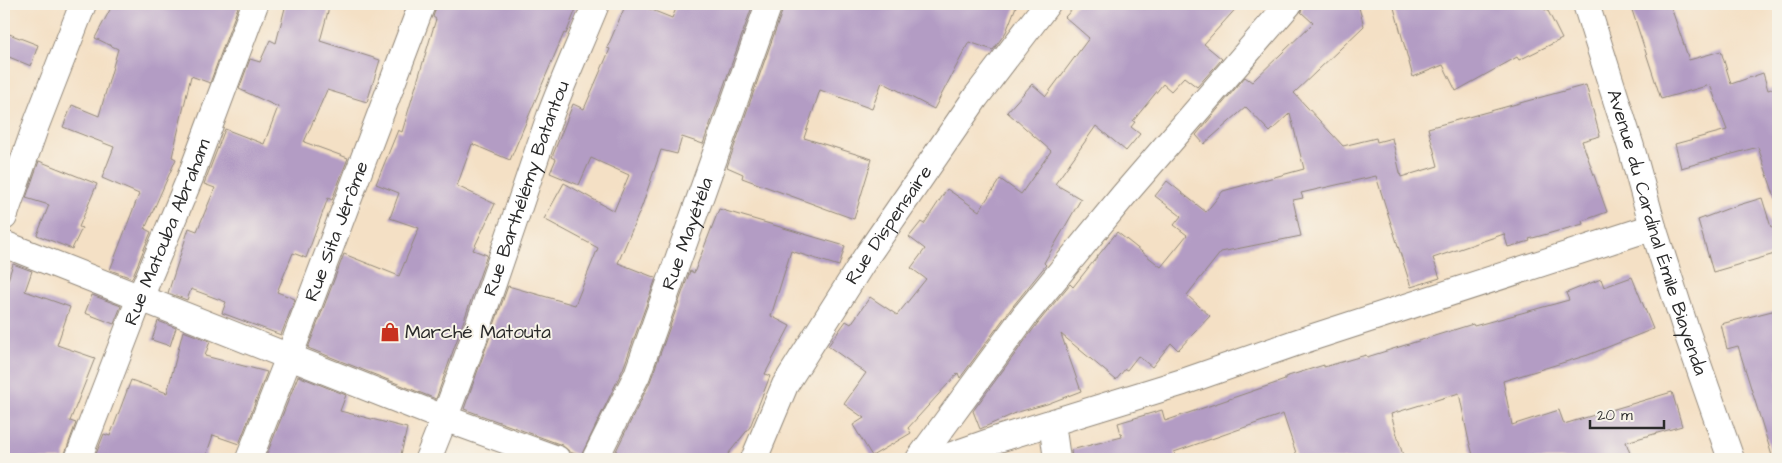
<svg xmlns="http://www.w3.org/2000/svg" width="1782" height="463" font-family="'Architects Daughter',sans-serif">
<rect width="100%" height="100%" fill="#f7f3e8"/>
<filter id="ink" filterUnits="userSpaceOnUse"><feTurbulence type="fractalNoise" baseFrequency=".02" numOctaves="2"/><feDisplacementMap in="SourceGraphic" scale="10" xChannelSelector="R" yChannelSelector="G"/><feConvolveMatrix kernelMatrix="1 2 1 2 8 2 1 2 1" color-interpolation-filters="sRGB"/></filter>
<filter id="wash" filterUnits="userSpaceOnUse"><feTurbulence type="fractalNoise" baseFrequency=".0096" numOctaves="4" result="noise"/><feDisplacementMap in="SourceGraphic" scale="20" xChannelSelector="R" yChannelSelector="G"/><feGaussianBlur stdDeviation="1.12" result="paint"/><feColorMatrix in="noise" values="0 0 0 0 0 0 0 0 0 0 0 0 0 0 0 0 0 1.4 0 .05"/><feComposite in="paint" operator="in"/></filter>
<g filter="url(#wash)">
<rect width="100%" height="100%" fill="#f4e0c5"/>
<g id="blocks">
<g fill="#b39cc4">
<polygon points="113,4 230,4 238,7 210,83 191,76 172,157 176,159 145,229 151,232 132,278 110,270 139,194 102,178 114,147 63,127 72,105 99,116 118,49 95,38"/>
<polygon points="286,4 330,4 320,41 380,60 367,102 327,90 304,142 348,158 332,200 328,198 306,258 293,253 277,292 295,299 281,335 222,313 226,302 191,289 187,300 168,293 189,228 197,231 215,188 204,184 225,129 264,144 278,107 239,89 250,59 260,62 270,40 276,43"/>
<polygon points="437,4 578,4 566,34 564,33 510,160 472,144 457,186 495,204 473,250 487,255 436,399 308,348 344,254 399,276 419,228 390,218 399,193 376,184 398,130 402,132 436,19 433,17"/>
<polygon points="626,4 637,4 672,18 678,4 753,4 703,144 682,137 677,154 661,150 642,206 618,263 656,278 623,369 581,456 570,452 562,445 464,409 508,286 575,305 598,248 544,219 564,183 614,211 629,175 591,158 579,185 550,173 556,159 552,157 573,104 584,109 610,49 607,48"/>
<polygon points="784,4 1017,4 1006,32 993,50 969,42 934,109 882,82 872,109 820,90 804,138 872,159 854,219 742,178 743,174 727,167 783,9"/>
<polygon points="1077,4 1240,4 1204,44 1222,59 1197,87 1184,77 1171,91 1163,84 1133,121 1135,122 1131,127 1140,134 1126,151 1096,126 1055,184 1081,199 1044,263 1046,265 1013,306 960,378 958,373 908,428 911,433 872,456 853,425 864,418 844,404 866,373 828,346 846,321 851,324 870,297 897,315 926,279 911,268 925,249 909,237 921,222 924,224 947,189 979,211 1000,179 1021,194 1051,151 1007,112 1032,84 1046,96 1089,38 1065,17"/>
<polygon points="1304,4 1358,4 1364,26 1294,93 1343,146 1376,138 1377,142 1392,138 1401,177 1438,166 1428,128 1586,85 1600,136 1582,141 1607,212 1582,221 1583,224 1529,239 1530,241 1508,247 1504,234 1433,258 1440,278 1411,287 1376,176 1301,193 1303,198 1293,200 1301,236 1221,252 1187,295 1210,316 1178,350 1171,343 1152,367 1138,356 1127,370 1125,369 1116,380 1061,334 1081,391 1047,404 1018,412 980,429 973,411 1037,324 1070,284 1073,287 1117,232 1161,267 1187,235 1174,225 1181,216 1155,196 1167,181 1206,212 1223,191 1304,169 1290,113 1270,132 1246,107 1204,144 1196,135 1245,77 1252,82 1313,23 1301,12"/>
<polygon points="1393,4 1541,4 1545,10 1547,9 1562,39 1519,60 1517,57 1456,91 1443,65 1413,77"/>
<polygon points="1630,4 1670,4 1689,60 1721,51 1731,84 1763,73 1768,90 1778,87 1778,198 1775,198 1758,147 1681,168 1675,144 1727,130 1710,85 1661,99"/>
<polygon points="4,32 38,45 31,66 4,55"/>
<polygon points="39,161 97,184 79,227 82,228 72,249 37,235 49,205 26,198"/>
<polygon points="1762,198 1771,227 1778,225 1778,253 1713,272 1698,220 1732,207"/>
<polygon points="719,209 845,246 839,266 791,251 771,316 790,326 765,374 770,376 750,427 724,459 612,459 650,382 690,271 694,273"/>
<polygon points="13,264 32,271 25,291 70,307 57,345 95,358 70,421 76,423 63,459 4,459 4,292"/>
<polygon points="1632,277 1653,329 1588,355 1503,381 1512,425 1559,410 1564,424 1672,392 1682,426 1626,442 1632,459 1474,459 1468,437 1459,393 1391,414 1404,459 1298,459 1283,414 1174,452 1177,459 1072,459 1071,450 1122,437 1118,423 1162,410 1165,421 1285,380 1285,377 1324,365 1324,367 1366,355 1367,357 1473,324 1474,326 1569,300 1566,293 1601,279 1604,287"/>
<polygon points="92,295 121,306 114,324 85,313"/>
<polygon points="1776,310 1778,321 1778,459 1773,459 1738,346 1727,349 1721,324"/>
<polygon points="158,321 176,328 170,346 152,340"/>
<polygon points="183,331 210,341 205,356 267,372 239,444 213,435 205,459 94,459 104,434 110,436 131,380 167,393"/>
<polygon points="298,376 346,395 340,411 407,428 400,459 265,459"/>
</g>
</g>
</g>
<g filter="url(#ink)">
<use href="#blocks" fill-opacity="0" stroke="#908678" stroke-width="1"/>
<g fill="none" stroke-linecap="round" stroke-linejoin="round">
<defs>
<g id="street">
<path id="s1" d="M1586,4L1631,147L1653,227L1685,327L1731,459"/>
<polyline points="4,217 36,125 83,4"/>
<polyline points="4,244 444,418 557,459"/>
<polyline points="1052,423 1057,459"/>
<path id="s2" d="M78,459L140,298L190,178L255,4"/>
<path id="s3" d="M249,459L289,357L422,4"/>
<path id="s4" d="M428,459C474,347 510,231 550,116C564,78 581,41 596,4"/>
<path id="s5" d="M595,459L637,375L769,4"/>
<path id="s6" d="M754,459L785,385L866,257L976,97L1047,4"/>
<polyline points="919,459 1025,315 1123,196 1289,4"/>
<polyline points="941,459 995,440 1183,382 1298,342 1653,227"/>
</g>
</defs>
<use href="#street" stroke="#908678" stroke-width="28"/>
<use href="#street" stroke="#fff" stroke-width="26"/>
</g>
</g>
<defs>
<symbol id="shop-bare" viewBox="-9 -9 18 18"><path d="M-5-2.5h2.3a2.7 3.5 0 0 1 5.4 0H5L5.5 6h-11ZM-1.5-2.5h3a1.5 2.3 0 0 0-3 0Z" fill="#c8321e" stroke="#f7f3e8" stroke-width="2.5" paint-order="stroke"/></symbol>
</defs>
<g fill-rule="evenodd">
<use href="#shop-bare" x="376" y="318" width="28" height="28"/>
</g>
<g text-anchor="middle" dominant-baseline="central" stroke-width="4" stroke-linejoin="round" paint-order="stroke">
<g font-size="19" fill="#2b2b2b" stroke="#f7f3e8">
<text stroke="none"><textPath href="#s4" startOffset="288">Rue Barthélémy Batantou</textPath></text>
<text stroke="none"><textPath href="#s6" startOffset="271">Rue Dispensaire</textPath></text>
<text stroke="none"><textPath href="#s2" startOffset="244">Rue Matouba Abraham</textPath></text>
<text stroke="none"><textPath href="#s3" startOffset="244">Rue Sita Jérôme</textPath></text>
<text stroke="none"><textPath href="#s1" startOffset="239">Avenue du Cardinal Émile Biayenda</textPath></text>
<text stroke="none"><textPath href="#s5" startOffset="244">Rue Mayétéla</textPath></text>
</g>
<g font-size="19" fill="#2b2b2b" stroke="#f7f3e8" text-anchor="start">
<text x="405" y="332">Marché Matouta</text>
</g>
</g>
<rect width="1782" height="463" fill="none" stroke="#f7f3e8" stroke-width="20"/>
<path d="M1590 420v8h74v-8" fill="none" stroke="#2b2b2b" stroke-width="2.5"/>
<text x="1597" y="420" font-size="15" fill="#2b2b2b" stroke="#f7f3e8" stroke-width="4" paint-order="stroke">20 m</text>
</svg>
